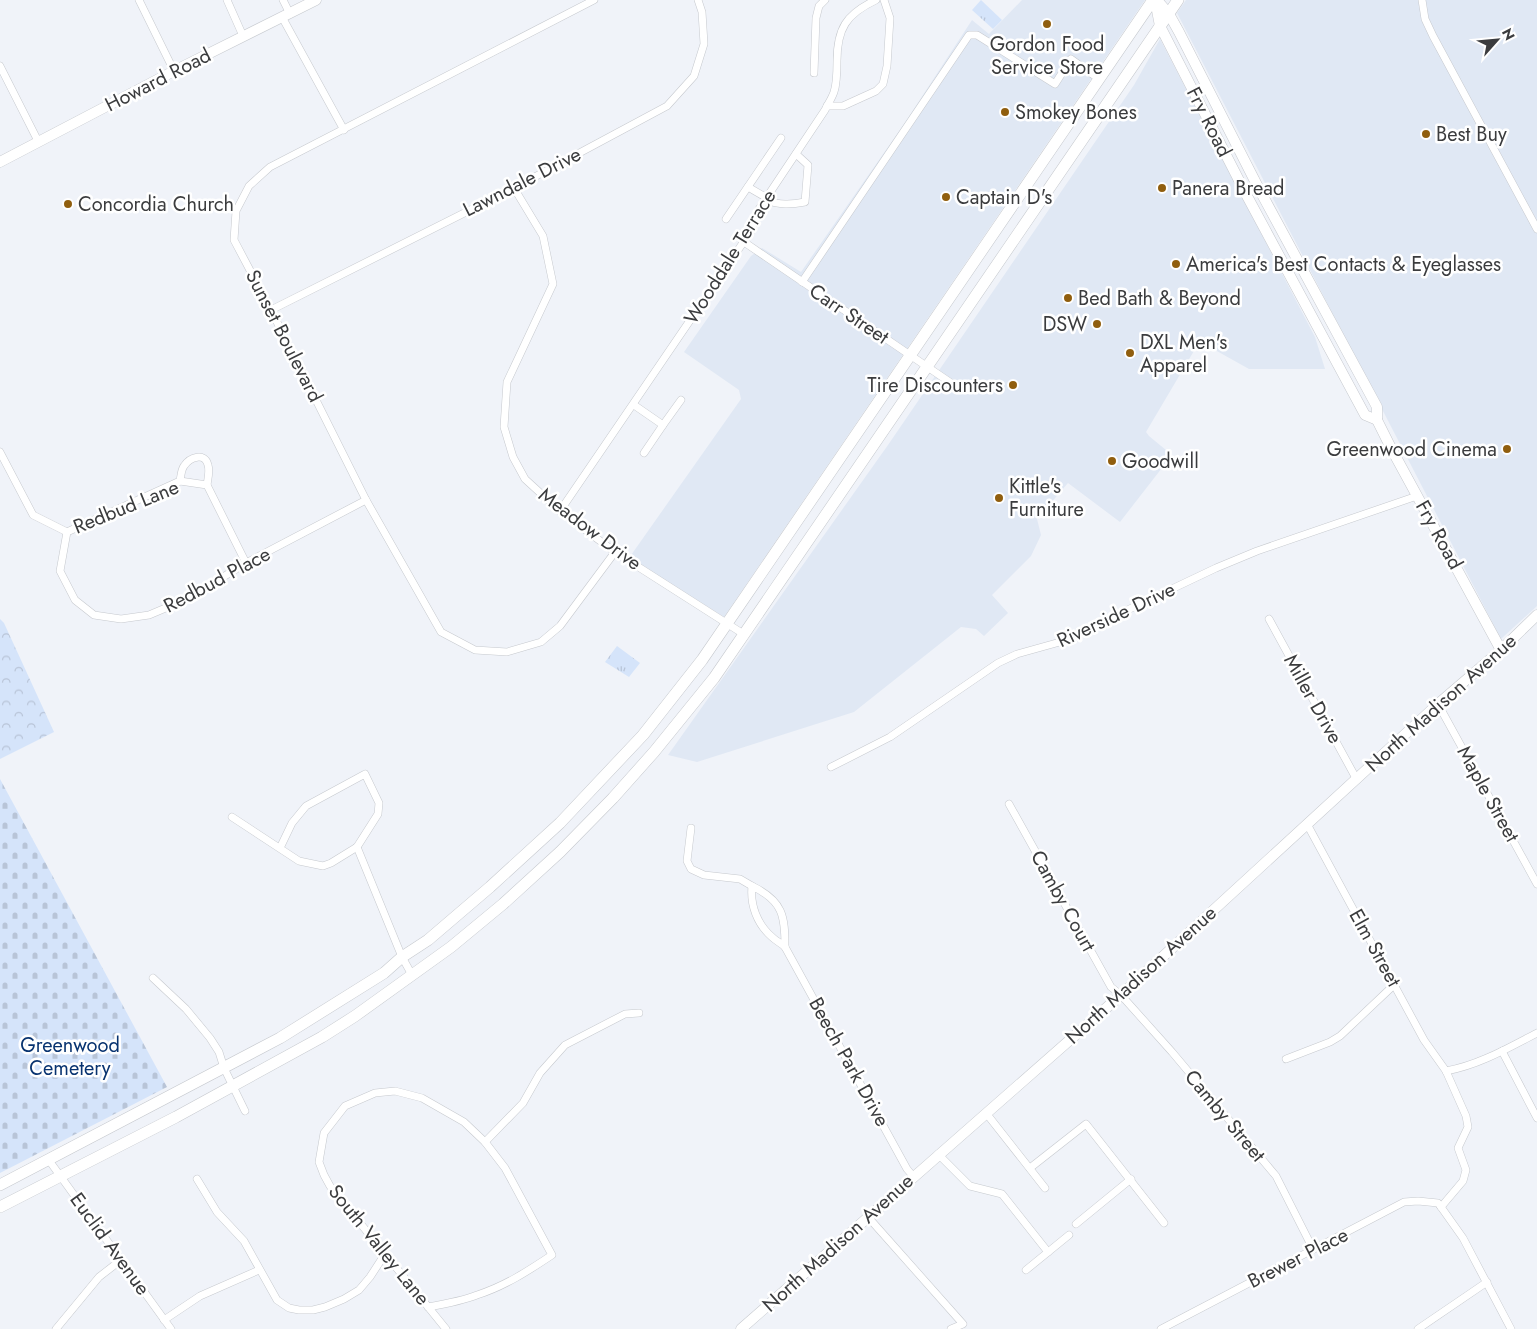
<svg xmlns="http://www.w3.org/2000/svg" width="1537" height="1329" font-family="Jost,sans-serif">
<defs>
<pattern id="forest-crowns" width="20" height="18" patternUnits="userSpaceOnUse" patternTransform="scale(1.25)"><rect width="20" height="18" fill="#d5e4fa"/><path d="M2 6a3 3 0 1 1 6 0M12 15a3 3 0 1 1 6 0" fill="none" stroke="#b8c4d7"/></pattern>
<pattern id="cemetery-stones" width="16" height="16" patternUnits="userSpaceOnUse" patternTransform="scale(1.25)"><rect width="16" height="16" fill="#d5e4fa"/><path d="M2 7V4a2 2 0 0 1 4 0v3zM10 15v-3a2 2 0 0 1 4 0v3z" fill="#b8c4d7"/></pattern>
<pattern id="park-tufts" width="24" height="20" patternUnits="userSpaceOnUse" patternTransform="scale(1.25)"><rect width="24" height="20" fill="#d5e4fa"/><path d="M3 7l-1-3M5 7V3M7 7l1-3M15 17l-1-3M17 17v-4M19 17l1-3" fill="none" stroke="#b8c4d7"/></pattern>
</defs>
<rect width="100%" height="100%" fill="#f0f3f9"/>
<g fill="#e0e8f4">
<polygon points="1022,0 1145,0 724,617 629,558 741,399 739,390 684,352 751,256 762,248 801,272 904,124 972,20 989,34"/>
<polygon points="1186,0 1537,0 1537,606 1501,639 1177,13"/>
<polygon points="1160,39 1315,337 1325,369 1249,369 1215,350 1201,339 1146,432 1149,436 1172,455 1120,522 1068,483 1037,519 1041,535 1031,556 992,595 1008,613 984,636 976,629 961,627 854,712 697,762 668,755 888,445 1134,85"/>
</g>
<polygon fill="url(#forest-crowns)" points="0,619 4,623 54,732 0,759"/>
<polygon fill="url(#cemetery-stones)" points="0,779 167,1087 0,1173"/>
<g fill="url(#park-tufts)">
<polygon points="981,0 1002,20 993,29 972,10"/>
<polygon points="617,646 640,663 629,677 605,662"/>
</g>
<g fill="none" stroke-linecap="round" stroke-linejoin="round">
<defs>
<g id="street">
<polyline points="139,0 174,71"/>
<polyline points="227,0 243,36"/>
<polyline points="283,0 290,14"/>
<polyline points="594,0 270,167 249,186 236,211 234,240 271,310 366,500 441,632 475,650 507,652 541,642 560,626 615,552"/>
<polyline points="1422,0 1425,19 1433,36 1537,229"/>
<polyline points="282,17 344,130"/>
<polyline points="0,66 38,141"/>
<polyline points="814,73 816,18 819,6 825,0"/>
<polyline points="827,106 843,106 876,91 883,84 887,66 890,18 884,0"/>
<polyline points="748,187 767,198"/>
<polyline points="514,188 543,236 553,284 507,382 504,427 513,457 525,479 560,511 615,552 745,635"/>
<path d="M765,200C780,205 790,205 805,202L808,165L796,154"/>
<polyline points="726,219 781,138"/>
<polyline points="744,242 954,385"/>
<polyline points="802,282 969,35 977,35 1055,84 1071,59 1099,79"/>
<polyline points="271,310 514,188 667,106 694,76 704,44 702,12 698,0"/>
<polyline points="634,405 663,425 644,453"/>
<polyline points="663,425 681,400"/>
<polyline points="0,452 33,515 67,532 180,481 207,485 246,563"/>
<path d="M180,481C181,476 181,470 184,466C190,457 205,452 208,465C210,471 208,478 207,485"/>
<path d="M560,511L751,231L757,212L825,110C828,104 832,98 834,92C837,83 837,71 837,61C837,29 846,14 876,0"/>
<polyline points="67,532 60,571 75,600 94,615 121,619 149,615 187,599 246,563 366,500"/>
<polyline points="1269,619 1357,780"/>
<polyline points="1438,704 1537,884"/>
<polyline points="831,767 890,737 998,663 1017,654 1060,642 1216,568 1257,551 1417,496"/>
<polyline points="1009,804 1111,987 1121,995 1172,1052 1276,1176 1313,1249"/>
<polyline points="232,817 299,861 323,866 331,863 357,847 378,814 379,803 365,774 306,806 292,823 280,848"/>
<polyline points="1307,824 1424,1040 1446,1071 1466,1116 1468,1127 1458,1148 1466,1170 1463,1181 1441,1207"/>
<polyline points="691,828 687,861 691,869 704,875 740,879 752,886"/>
<polyline points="357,847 402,957 412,975"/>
<path d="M752,886C783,901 785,916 785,947C781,943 776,941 772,937C757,924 750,905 752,886Z"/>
<polyline points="785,947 907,1169 913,1176"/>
<polyline points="153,978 186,1009 210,1038 219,1052 224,1068 245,1111"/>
<polyline points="1502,1051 1537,1118"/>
<polyline points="1286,1059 1330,1042 1340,1036 1394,985"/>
<path d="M1446,1071C1479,1065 1508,1048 1537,1033"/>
<polyline points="986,1113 1045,1188"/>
<polyline points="485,1142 523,1103 540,1073 565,1045 625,1014 639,1013"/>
<polyline points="938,1154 970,1186 1002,1194 1048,1252"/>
<polyline points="48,1159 171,1329"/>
<polyline points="1030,1168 1086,1124 1164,1223"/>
<polyline points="197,1179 217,1212 244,1241 277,1300 289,1308 299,1310 313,1310 325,1307 344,1299 359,1290 370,1277 385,1254"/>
<polyline points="868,1217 963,1324 951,1329"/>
<polyline points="1076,1224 1131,1179"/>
<polyline points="1026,1270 1069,1235"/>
<path d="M428,1307C445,1304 462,1301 477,1295C505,1286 528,1271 552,1255L505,1168L485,1142L464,1122L422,1098L395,1091L375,1093L345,1106L324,1133L319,1162L324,1175L330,1186L446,1329"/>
<polyline points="164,1320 200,1296 259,1270"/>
<polyline points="56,1329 99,1277 121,1260"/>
<polyline points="1161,1329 1404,1202 1418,1201 1438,1203 1441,1207 1463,1238 1511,1329"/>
<polyline points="1418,1329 1487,1282"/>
</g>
<g id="secondary">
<polyline points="1155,0 1160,26 1247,196 1365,415 1377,420"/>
<polyline points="1157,0 1169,14 1179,32 1258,187 1377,407 1377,420 1391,448 1501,650"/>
<polyline points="0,162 174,71 316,0"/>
<polyline points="741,1329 1121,995 1438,704 1501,650 1537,615"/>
</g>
<g id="primary">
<polyline points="0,1185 280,1038 384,973 402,957 428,940 490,887 560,823 643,735 702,660 1153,0"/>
<polyline points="0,1207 176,1117 322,1037 355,1016 451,947 503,904 560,852 613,798 654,752 714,678 1178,0"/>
</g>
</defs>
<use href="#street" stroke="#c6c9ce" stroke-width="8"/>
<use href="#secondary" stroke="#c6c9ce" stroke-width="11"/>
<use href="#primary" stroke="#c6c9ce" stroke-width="12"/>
<use href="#street" stroke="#fff" stroke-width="7"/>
<use href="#secondary" stroke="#fff" stroke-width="10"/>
<use href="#primary" stroke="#fff" stroke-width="11"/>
</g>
<g fill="#905e0e" stroke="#fff" stroke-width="2">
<circle cx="1047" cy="24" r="5"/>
<circle cx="1005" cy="112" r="5"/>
<circle cx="1426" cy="134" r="5"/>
<circle cx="1162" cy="188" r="5"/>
<circle cx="946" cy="197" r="5"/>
<circle cx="68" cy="204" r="5"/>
<circle cx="1176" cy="264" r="5"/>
<circle cx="1068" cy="298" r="5"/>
<circle cx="1097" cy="324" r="5"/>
<circle cx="1130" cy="353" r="5"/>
<circle cx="1013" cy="385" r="5"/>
<circle cx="1507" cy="449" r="5"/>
<circle cx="1112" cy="461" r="5"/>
<circle cx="999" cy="498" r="5"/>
</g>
<g text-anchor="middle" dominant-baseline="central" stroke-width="5" stroke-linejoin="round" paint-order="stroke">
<g font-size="20" fill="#3b3c3e" stroke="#fff" text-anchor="start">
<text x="1047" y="44" text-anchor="middle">Gordon Food<tspan x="1047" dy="23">Service Store</tspan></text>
<text x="1015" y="112">Smokey Bones</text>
<text x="1436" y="134">Best Buy</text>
<text x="1172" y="188">Panera Bread</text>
<text x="956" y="197">Captain D's</text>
<text x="78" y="204">Concordia Church</text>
<text x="1186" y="264">America's Best Contacts &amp; Eyeglasses</text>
<text x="1078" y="298">Bed Bath &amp; Beyond</text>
<text x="1087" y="324" text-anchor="end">DSW</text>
<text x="1140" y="342">DXL Men's<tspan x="1140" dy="23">Apparel</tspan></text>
<text x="1003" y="385" text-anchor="end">Tire Discounters</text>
<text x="1497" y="449" text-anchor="end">Greenwood Cinema</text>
<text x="1122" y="461">Goodwill</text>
<text x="1009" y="486">Kittle's<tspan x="1009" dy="23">Furniture</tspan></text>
</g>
<g font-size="20" fill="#3b3c3e" stroke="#fff">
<text transform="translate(158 80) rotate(-27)">Howard Road</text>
<text transform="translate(1209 122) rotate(63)">Fry Road</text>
<text transform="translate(522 182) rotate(-27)">Lawndale Drive</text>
<text transform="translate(730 257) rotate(-58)">Wooddale Terrace</text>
<text transform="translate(849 314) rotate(34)">Carr Street</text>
<text transform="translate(284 336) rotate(63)">Sunset Boulevard</text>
<text transform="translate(126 507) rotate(-22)">Redbud Lane</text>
<text transform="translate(590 529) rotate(37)">Meadow Drive</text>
<text transform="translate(1439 535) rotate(61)">Fry Road</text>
<text transform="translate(217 580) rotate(-28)">Redbud Place</text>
<text transform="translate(1116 615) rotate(-25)">Riverside Drive</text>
<text transform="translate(1313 699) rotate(61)">Miller Drive</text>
<text transform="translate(1441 703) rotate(-42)">North Madison Avenue</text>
<text transform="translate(1488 794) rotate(61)">Maple Street</text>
<text transform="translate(1063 901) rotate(61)">Camby Court</text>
<text transform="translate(1375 948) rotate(61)">Elm Street</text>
<text transform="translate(1141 975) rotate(-42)">North Madison Avenue</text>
<text transform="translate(849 1062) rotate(61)">Beech Park Drive</text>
<text transform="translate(1225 1116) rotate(50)">Camby Street</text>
<text transform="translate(838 1243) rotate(-42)">North Madison Avenue</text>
<text transform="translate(110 1244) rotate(54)">Euclid Avenue</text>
<text transform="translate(379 1245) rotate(51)">South Valley Lane</text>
<text transform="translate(1298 1258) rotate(-27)">Brewer Place</text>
</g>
<g font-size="20" fill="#083370" stroke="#fff">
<text x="70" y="1045">Greenwood<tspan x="70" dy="23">Cemetery</tspan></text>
</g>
</g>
<g transform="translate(1497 40) rotate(63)" stroke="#ffffff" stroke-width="4" paint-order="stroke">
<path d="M0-4L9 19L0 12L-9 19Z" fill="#3b3c3e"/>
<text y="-8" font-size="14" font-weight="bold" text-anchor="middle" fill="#3b3c3e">N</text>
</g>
</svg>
